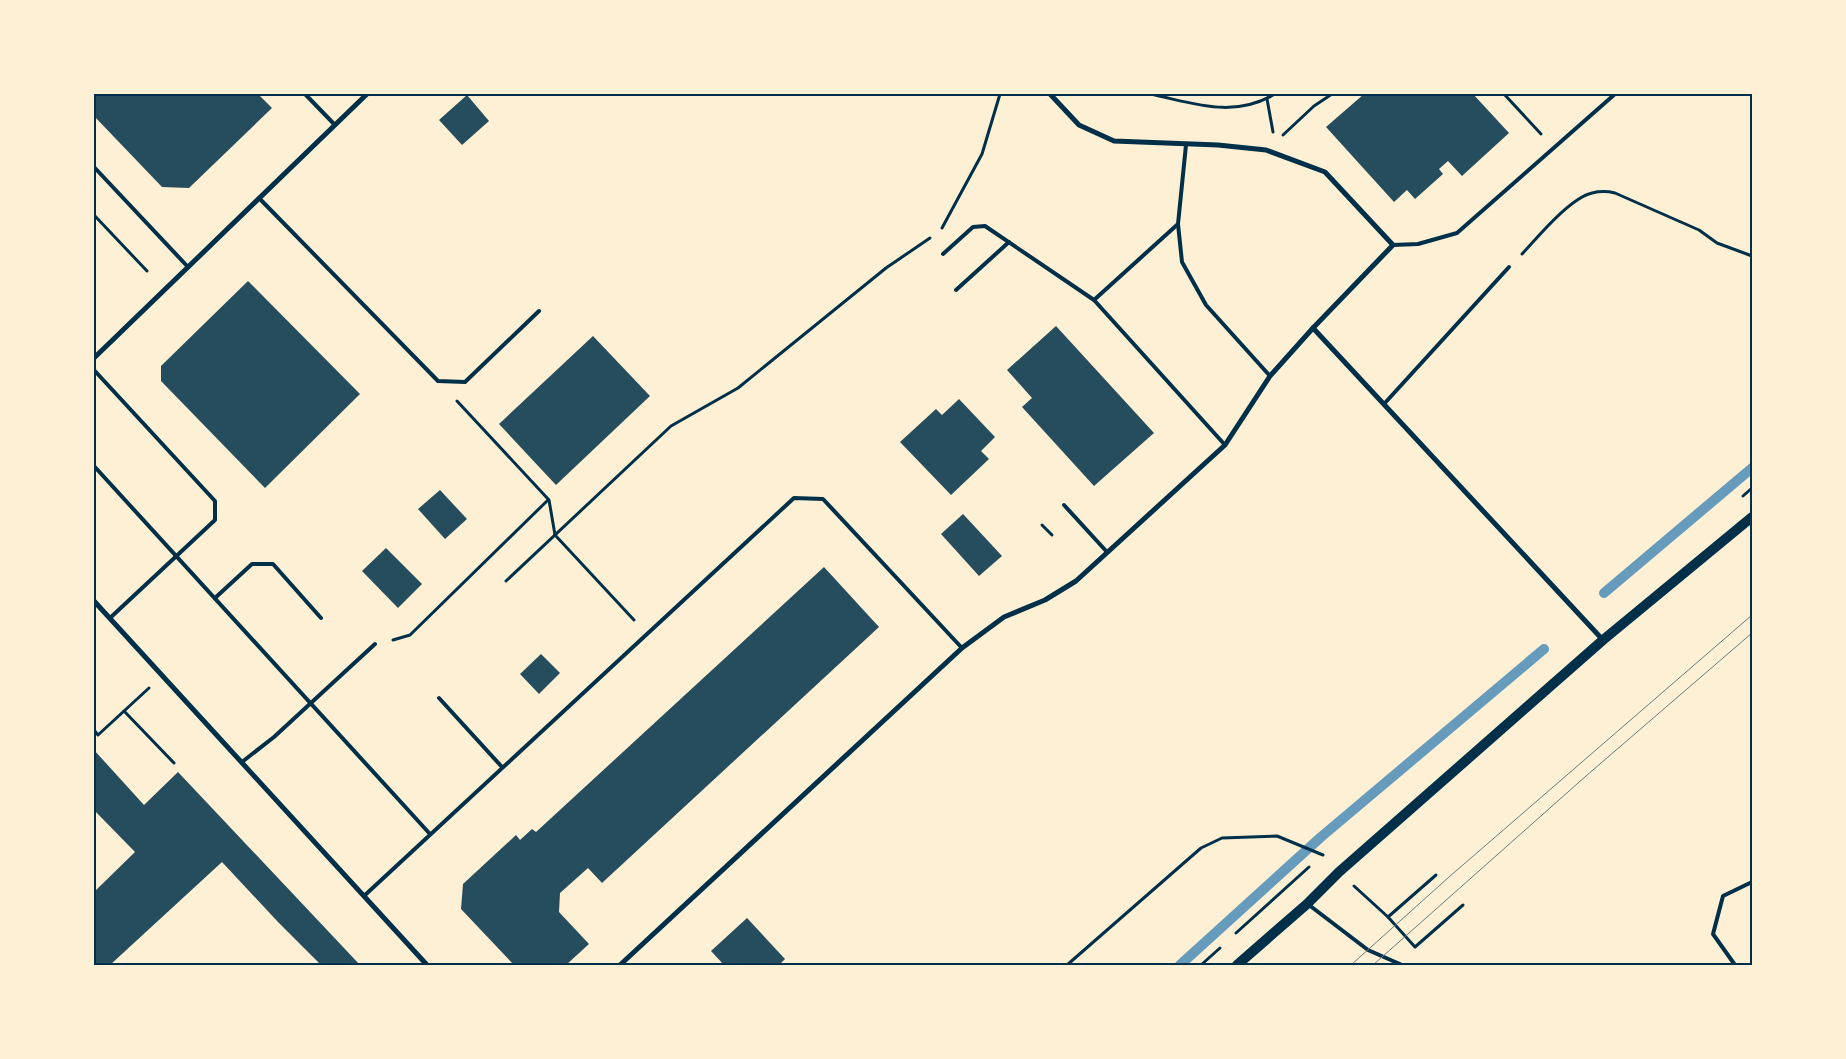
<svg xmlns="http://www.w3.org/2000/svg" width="1846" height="1059" font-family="Spectral,serif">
<rect width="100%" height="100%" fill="#fdf0d5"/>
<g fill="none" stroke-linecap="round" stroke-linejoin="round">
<g stroke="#669bbc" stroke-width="10">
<polyline points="1604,593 1752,468"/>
<polyline points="1180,965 1321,837 1544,649"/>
</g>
</g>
<g fill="#264d5e">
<polygon points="94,94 258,94 272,108 189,188 162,187 94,116"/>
<polygon points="1364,94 1473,94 1509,133 1462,176 1448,161 1439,169 1443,174 1415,199 1407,190 1394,202 1326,127"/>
<polygon points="467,95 489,121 462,145 439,120"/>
<polygon points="248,281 360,394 265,488 161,381 161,366"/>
<polygon points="1056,326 1154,433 1094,486 1022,407 1032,398 1007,370"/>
<polygon points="593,336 650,396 556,485 499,424"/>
<polygon points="959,399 995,437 981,451 989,459 951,495 900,442 936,409 942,415"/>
<polygon points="440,490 467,519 445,539 418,509"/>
<polygon points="963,514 1002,556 979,576 941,534"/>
<polygon points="386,548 422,584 398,608 362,571"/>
<polygon points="824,567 879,627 602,883 588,868 560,893 559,912 589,944 566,965 514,965 461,909 463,884 516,835 520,840 532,829 536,832"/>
<polygon points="541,654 560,673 539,694 520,674"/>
<polygon points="94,750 144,805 178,772 360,965 321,965 278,922 222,862 110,965 94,965 94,892 135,852 94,810"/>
<polygon points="747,918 785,959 779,965 724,965 711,951"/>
</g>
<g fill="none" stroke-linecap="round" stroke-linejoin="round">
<g stroke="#003049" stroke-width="3">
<path d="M1150,94C1194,103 1232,119 1275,94"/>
<polyline points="1504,94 1541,134"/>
<polyline points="1267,99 1273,132"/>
<polyline points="1283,135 1314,106 1332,94"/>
<polyline points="94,215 147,271"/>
<polyline points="942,228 982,154 1000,94"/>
<path d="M1522,254C1538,237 1570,198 1592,193C1600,191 1607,191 1615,193L1699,230L1717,243L1752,256"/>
<polyline points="457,401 549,500 555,535 634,620"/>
<polyline points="1743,496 1752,488"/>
<polyline points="1042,525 1052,535"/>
<polyline points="506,581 671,426 738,388 886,268 930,238"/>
<polyline points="393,640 410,635 548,500"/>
<polyline points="124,711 174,763"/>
<polyline points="94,730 98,735 149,688"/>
<polyline points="1354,886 1388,917 1415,947 1463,905"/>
<polyline points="1388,917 1436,875"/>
<polyline points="1236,933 1309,867"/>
<polyline points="1067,965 1201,848 1222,838 1277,836 1323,855"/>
<polyline points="1201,965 1220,948"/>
</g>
<g stroke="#003049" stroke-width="4">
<polyline points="305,94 335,125"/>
<polyline points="1186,145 1178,224 1182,262 1206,305 1270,376"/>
<polyline points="94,167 188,267"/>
<polyline points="259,198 438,381 465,382 539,311"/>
<polyline points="1393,245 1418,244 1457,233 1615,94"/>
<polyline points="943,254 973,227 985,226 1094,300 1225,445"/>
<polyline points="956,290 1009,242"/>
<polyline points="1094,300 1178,224"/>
<polyline points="94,370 215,501 215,520 110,618"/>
<polyline points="1384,404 1509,267"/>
<polyline points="94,466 430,834"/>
<polyline points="1064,505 1107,552"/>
<polyline points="215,598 252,564 273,564 321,618"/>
<polyline points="439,698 502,767"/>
<polyline points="242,762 274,737 375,644"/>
<polyline points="364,896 794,498 823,499 962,648"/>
<polyline points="1309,905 1368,950 1402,965"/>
<polyline points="1735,965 1713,934 1723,896 1752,882"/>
</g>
<g stroke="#003049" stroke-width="5">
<polyline points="1313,328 1603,640"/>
<polyline points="94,358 367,94"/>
<polyline points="94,601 427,965"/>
<polyline points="620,965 962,648 1004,617 1045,600 1076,581 1225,445 1270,376 1313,328 1393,245 1325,172 1266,150 1218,145 1114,141 1079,125 1050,94"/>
</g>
<polyline stroke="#003049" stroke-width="10" points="1237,965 1307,904 1339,872 1603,640 1752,517"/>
<g stroke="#657d81" stroke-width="1">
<polyline points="1351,965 1449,877 1752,615"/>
<polyline points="1373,965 1586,776 1752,633"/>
</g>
</g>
<rect width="1846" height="1059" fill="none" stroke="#fdf0d5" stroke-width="190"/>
<rect x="95" y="95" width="1656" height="869" fill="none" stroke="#003049" stroke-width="2"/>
</svg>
